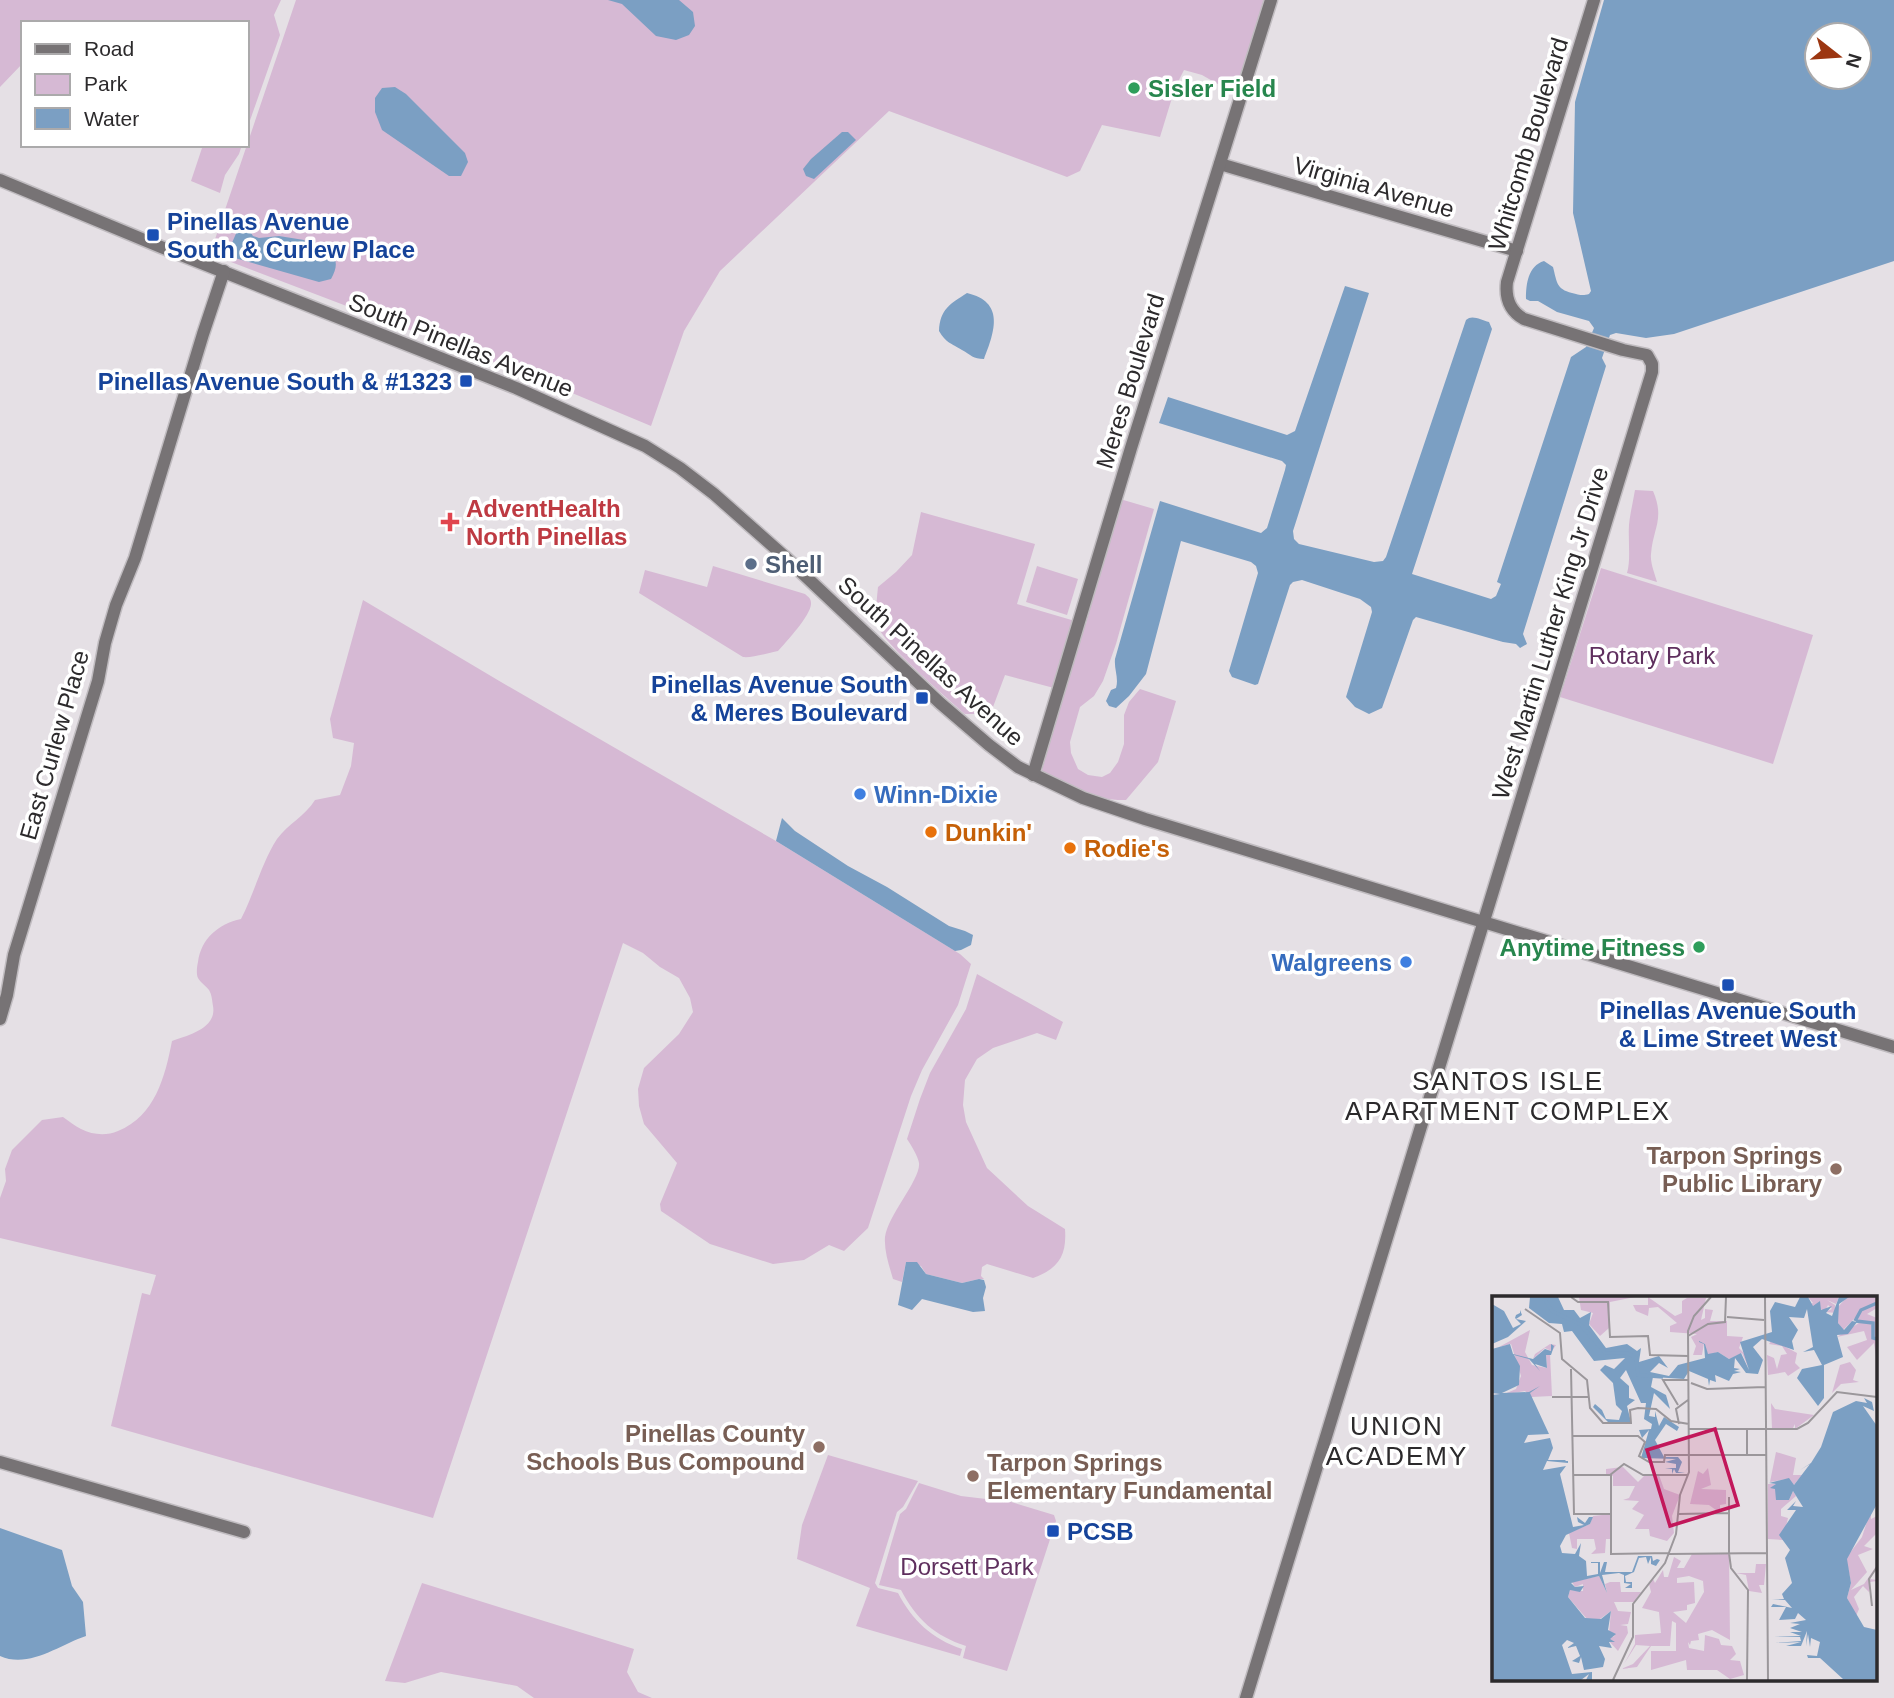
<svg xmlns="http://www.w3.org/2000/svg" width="1894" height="1698" font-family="Arial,sans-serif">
<rect width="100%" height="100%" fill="#e5e0e5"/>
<g fill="#d6b9d4">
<polygon points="0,0 281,0 274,15 280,35 247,129 247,23 23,23 23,63 0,87"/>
<polygon points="296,0 1266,0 1239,91 1223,87 1202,75 1184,70 1175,88 1160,137 1102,125 1080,171 1067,177 889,111 720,271 684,331 651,426 541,380 210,254"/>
<polygon points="203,145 242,145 239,154 225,175 220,193 191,181"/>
<path d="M1635,490L1653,491C1665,519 1653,528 1651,554C1650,563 1655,574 1657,582L1627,573C1631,560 1628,540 1629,525C1630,514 1633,502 1635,490Z"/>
<path d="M1120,499L1154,509L1116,644L1103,681L1094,696L1080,707L1070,742L1071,753L1078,769L1088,775L1102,777L1110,773L1118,762L1124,744V715L1129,702L1140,689L1176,701L1158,762L1126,800C1097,801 1067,786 1041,774L1083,623L1086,624Z"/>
<path d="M921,512L1035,544L1017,604L1075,621L1054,688L1005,675L993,707L986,714H965C948,699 882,642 877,625C875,618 877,596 878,587L896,572L912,555Z"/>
<path d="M713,566L805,594C808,597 811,598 811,603C812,614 786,642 778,651C768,653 752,658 743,657L639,593L645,570L707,587Z"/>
<polygon points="1037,566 1078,579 1067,615 1026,602"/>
<polygon points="1601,568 1813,635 1773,764 1560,697"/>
<path d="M363,600L501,682L776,841L960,954L971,964L958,1005L922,1070L911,1096L868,1228L844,1251L829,1245L804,1260L773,1264L710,1244L661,1211L660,1204L677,1163L644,1124L639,1106L638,1089L644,1068L679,1034L693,1012L690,998L679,978L660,967L643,953L623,943L433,1518L111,1426L142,1293L150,1295L156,1275L0,1238V1198L6,1181L5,1169L12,1150L42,1120L63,1117C69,1121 75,1126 81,1129C93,1135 106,1136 118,1131C155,1116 165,1077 172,1041C189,1035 217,1028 213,1006C212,1000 212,995 209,990C206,986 200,982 198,978C196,974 197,966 198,962C201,939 218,924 241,919C254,894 262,862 277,839C288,824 305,816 315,800L340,795L351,766L354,743L333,738L330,719Z"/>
<path d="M977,974L1063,1022L1056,1040L1037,1033L993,1048L977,1059L965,1080L963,1105L966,1122L987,1168L1028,1206L1065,1229C1067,1256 1058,1269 1033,1278L987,1264L982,1267L981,1276L984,1279H979L962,1283L926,1274L921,1266L906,1262L902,1282L893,1279C889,1265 884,1251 885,1237C888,1215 921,1179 919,1163C918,1156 911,1145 907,1139L920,1099L930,1073L966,1009Z"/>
<path d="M828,1455L918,1481L903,1507L897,1512L875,1583L878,1588L898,1593C912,1620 932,1639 962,1649L960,1656L856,1626L870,1588L797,1559L802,1525Z"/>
<path d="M919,1483L961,1496L1011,1502L1054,1515L1056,1521L1007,1671L963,1658L966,1646C935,1636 916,1619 901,1590L879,1585L900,1514L906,1509Z"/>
<polygon points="422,1583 634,1649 627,1672 638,1692 652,1698 534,1698 517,1686 441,1672 405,1683 385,1681"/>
</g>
<g fill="#7b9fc3" fill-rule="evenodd">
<polygon points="608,0 679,0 693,12 695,26 689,35 676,40 656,36 622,4"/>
<path d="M1604,0H1894V261L1674,334L1646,338L1616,333L1610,335L1602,358L1606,366L1523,634L1527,644L1520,648L1516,644L1503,642L1416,617L1413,620L1382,708L1369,714L1355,707L1346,697L1372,612L1371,607L1360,599L1302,580L1293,582L1290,585L1259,681L1258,684L1255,685L1232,677L1229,671L1258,573L1256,566L1251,562L1181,541L1146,674L1129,696L1116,708L1109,706L1106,701L1111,690L1116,688C1119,678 1114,670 1115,659L1160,501L1261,533L1267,528L1285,470L1286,465L1282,461L1159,423L1168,397L1287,435L1295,431L1345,286L1369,293L1293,531L1294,539L1299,544L1374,562L1383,561L1386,557L1466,320C1472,314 1481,320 1489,322L1492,329L1412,574L1491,599L1496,596L1501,584L1497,582L1571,357L1586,347L1594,328L1589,321L1557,312L1538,301H1530L1526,299C1526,284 1528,266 1544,261L1553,267C1557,282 1556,289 1572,293C1579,295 1583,296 1589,294L1591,291L1573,213L1575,102ZM1817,35H1859V77H1817Z"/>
<polygon points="395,87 406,94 465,153 468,162 461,176 449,176 382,130 375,112 375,98 382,88"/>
<polygon points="842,132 848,132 856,140 814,179 806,176 803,169 811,159"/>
<path d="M238,229L249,230L253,236L259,238L279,236L304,240L306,242V254L315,256L317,251L321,248C338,254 339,265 331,279L319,282L235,258L229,255L228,252Z"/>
<path d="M967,293C1005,302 995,331 984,359C973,359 971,355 962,350C951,343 946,343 939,331C940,309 950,304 967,293Z"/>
<polygon points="782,818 795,831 848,866 887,887 949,926 965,931 973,935 971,945 961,950 955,951 776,841"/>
<polygon points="906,1262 917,1262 926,1274 962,1283 979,1279 984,1280 986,1287 983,1298 985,1311 973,1312 922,1299 912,1310 898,1305"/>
<path d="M0,1528L62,1550L72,1586L83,1602L86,1636C59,1645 29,1669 0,1656Z"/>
</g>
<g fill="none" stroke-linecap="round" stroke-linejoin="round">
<defs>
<g id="secondary">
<polyline points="1220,164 1517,251"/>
<polyline points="0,180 161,247 516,388 645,446 680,468 714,494 784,556 940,703 989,745 1018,767 1083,798 1145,819 1894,1047"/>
<polyline points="1033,775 1131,448 1271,0"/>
<polyline points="0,1019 7,995 14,955 98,681 105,643 116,605 135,558 203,334 224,271"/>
<polyline points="0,1462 244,1532"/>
<path d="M1246,1698L1652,372V364L1647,355L1623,350L1524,319C1510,311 1505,298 1507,282L1594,0"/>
</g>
</defs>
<use href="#secondary" stroke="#c0bcc0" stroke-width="15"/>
<use href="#secondary" stroke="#777375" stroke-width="12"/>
</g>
<g fill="#2e9e5b" stroke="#fff" stroke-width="2.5">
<circle cx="1134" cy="88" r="7"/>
<circle cx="1699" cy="947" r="7"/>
</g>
<g fill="#1a4fb4" stroke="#fff" stroke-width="2.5">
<rect x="146" y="228" width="14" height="14" rx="3.5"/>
<rect x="459" y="374" width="14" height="14" rx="3.5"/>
<rect x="915" y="691" width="14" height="14" rx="3.5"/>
<rect x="1721" y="978" width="14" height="14" rx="3.5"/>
<rect x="1046" y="1524" width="14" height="14" rx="3.5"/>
</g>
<path fill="#e0444e" stroke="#fff" stroke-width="2.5" d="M446.5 511.5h7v7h7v7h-7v7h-7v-7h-7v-7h7z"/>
<circle fill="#5c6f8a" stroke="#fff" stroke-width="2.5" cx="751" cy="564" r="7"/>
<g fill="#3f7fe0" stroke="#fff" stroke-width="2.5">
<circle cx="860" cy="794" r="7"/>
<circle cx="1406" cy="962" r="7"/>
</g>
<g fill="#e8710a" stroke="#fff" stroke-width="2.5">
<circle cx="931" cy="832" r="7"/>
<circle cx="1070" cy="848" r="7"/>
</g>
<g fill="#8d6e63" stroke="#fff" stroke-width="2.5">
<circle cx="1836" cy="1169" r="7"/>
<circle cx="819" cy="1447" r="7"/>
<circle cx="973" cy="1476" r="7"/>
</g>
<g text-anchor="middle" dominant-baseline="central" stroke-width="7" stroke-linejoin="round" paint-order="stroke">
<g font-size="24" font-weight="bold" fill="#27864d" stroke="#fff" text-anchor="start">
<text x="1148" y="88">Sisler Field</text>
<text x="1685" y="947" text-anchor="end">Anytime Fitness</text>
</g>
<g font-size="24" fill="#2c2a2c" stroke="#fff">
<text transform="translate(1528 144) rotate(-73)">Whitcomb Boulevard</text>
<text transform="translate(1374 187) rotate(16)">Virginia Avenue</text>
<text transform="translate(461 345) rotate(22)">South Pinellas Avenue</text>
<text transform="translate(1130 381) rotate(-73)">Meres Boulevard</text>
<text transform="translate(1550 633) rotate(-73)">West Martin Luther King Jr Drive</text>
<text transform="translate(931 661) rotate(42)">South Pinellas Avenue</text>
<text transform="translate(54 745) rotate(-74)">East Curlew Place</text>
</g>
<g font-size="24" font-weight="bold" fill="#164399" stroke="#fff" text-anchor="start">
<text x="167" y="221">Pinellas Avenue<tspan x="167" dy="28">South &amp; Curlew Place</tspan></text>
<text x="452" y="381" text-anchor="end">Pinellas Avenue South &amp; #1323</text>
<text x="908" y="684" text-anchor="end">Pinellas Avenue South<tspan x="908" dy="28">&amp; Meres Boulevard</tspan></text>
<text x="1728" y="1010" text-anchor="middle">Pinellas Avenue South<tspan x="1728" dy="28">&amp; Lime Street West</tspan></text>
<text x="1067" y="1531">PCSB</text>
</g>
<g font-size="24" font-weight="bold" fill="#be3a42" stroke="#fff" text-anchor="start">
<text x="466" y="508">AdventHealth<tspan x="466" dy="28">North Pinellas</tspan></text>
</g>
<g font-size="24" font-weight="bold" fill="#4e5e75" stroke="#fff" text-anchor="start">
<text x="765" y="564">Shell</text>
</g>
<g font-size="24" fill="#5f2f5e" stroke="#fff">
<text x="1652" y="655">Rotary Park</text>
<text x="967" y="1566">Dorsett Park</text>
</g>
<g font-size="24" font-weight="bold" fill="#366cbe" stroke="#fff" text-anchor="start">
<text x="874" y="794">Winn-Dixie</text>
<text x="1392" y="962" text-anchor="end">Walgreens</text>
</g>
<g font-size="24" font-weight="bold" fill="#c56008" stroke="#fff" text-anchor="start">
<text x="945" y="832">Dunkin'</text>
<text x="1084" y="848">Rodie's</text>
</g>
<g font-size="24" font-weight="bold" fill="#785e54" stroke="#fff" text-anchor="end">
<text x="1822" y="1155">Tarpon Springs<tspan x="1822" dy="28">Public Library</tspan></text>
<text x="805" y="1433">Pinellas County<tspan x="805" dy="28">Schools Bus Compound</tspan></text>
<text x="987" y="1462" text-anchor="start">Tarpon Springs<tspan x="987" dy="28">Elementary Fundamental</tspan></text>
</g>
<g font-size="26" letter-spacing="2" fill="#2c2a2c" stroke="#fff">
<text x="1508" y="1081">SANTOS ISLE<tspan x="1508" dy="30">APARTMENT COMPLEX</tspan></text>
<text x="1397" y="1426">UNION<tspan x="1397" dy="30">ACADEMY</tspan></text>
</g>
</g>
<g transform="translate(1492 1296)">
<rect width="385" height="385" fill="#e5e0e5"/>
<path d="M87,1H143L118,6L117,32L108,40L97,28L101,17L89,14ZM156,1L183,20L190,17V5L195,2H214L209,24L213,22V13L221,14L218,25H235V40L251,41L247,52L253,58L257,73L250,57L237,63L226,56L216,59L212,47L210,59H201L204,50L199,41L205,38L178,36V30L185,27L166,11L157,12L156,20L144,15L141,9H156ZM316,1H347L344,8L335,4L343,9L344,17L333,16L340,13L336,9L333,15L325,12L328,5L322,11L318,8L321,7ZM355,1H385V12L375,18L385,22V67L382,47L365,64L355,51L375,44L372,35L345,41L370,25L363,22L351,34L346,27V11ZM38,34L33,56L40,69L55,72L54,59L59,55L53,52L41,63L43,58L58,48L64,49L58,58L60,100L39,101L33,95L10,99L24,93L29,80L19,48L7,51ZM280,44L305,57L303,67L308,72L296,80L293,76L276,79L275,59L282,62L285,73L289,59L295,58L290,50L277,48ZM358,66L364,74L361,84L367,86L349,88L340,97L348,69ZM279,107L283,113L322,119L303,133V128L301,132L280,133ZM284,156L304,162L301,179H310L301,190L295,183L278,186ZM131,171L146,186L152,180L167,179L172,193L188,199L180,220L182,237L175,245L158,240L157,233H143L152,219L140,213L147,205L131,204L137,202L143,190H121V180L114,178V173ZM216,172L219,189L209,193L234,194V208L228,209V217L217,209L198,208L206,175L211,178ZM276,188H284V204H297L301,195L304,200L289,213V220L296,222L291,244L276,243ZM379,213V223L385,220V237L372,250L381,253L366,259L375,276L359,294L372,288L385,269L378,283L385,284V285L378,286L377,296L371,290L362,301L367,313L364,320L355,302L359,287L354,262L370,241ZM119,218V243H114L113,257L99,258L104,253L102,243H85V253L80,252L77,237L98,228L101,220ZM200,258H237L238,344L220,334L206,338L207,344L199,345L198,349L196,346L197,352L212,355L213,339L227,343L229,349L240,350L244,358L238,364L248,365L252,379L238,383L225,374H195L194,364L159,374V355H184V327L180,325L178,350H159L145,371L129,373L141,368L158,350L144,349L132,368L143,348V339L169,337L167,316L150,312L159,296L157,288L161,283L163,287L171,274L172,281H176L182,261L189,265L185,272H192ZM197,280L211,285L212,296L194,327L181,316L195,314V309L203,307L202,286L185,287V282ZM264,268H274L272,289H267L270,297L257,295L254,279L244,277H263ZM107,280L115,297L113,288L118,286H128L129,296H149L142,306H122L126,315L139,316L136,328L128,329L135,330L136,337L126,355L116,344L108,348L105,341L111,327L114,343L123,340L117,337L119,315L108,323H95L76,301L78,294L91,295V288L83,291L80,286Z" fill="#d6b9d4" fill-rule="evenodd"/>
<path d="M38,1H66L72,14H82L88,22L99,16L97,29L114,52L135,48L145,55L149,52L147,66L167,60L176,72L167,67L158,76L177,80L186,69L213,62L212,48L207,46V45L213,48L216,58L226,56L237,63L249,57L257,74L248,46L280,36L278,15L283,6L303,11L308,1H316L321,10L328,5L329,14L340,10L334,17L340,20L347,1H357L347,8L346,27L352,34L360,25L365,26L356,38L345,39L351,61L332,69V102L326,110L305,82L310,73L330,69L322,54L311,56L321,51L315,13L312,22L297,21L306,34L300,45L302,54L270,43L261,51L271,64L266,78L254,77L243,62L242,72L248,73L242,75L249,76L241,78L237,85L223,79L224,86L218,84L217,90L216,83L197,75L192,83L161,81L159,91L174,99L178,113L162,97L157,120L163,121V115L167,130L172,121L187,131L185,135L174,128L163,144L172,161H186L190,166L186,176L193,177H184L182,173L180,178V173L173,172H184V168L173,166L184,163L149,162L157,134L150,142L147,134L159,133L160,128L152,123L154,107H149L134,74L128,82L137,90V102L143,104L135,110L139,126H116L101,111L103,108L110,114L114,123L127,124L130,115L124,109L121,87L108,74L113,69L122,73L133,62L102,65L80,35L72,36L70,28L57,27L37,12ZM0,8L12,15L21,32L29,28L23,22L24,19L28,17V14L30,19L24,23L34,25L16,41L0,48ZM18,48L21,58L41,63L53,53L59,55V48L62,50L59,59H54L55,72L43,68L48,75L37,63L22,59L28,70L27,89L10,97L37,96L48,90L38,97L57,138L36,139L32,147L58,142L61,152L56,164H73L74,165H76V167L55,165L51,174L74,170L68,178L81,231L92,229L86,226L85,221L93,227L97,221H101L98,228L74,239L68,250L70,257L83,258L89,247L87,260L94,265L95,280L106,278V267H99V266H108V277L112,266H115L113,276H140L146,260H160L161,265L165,263L168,264L164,270L159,268V261L156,268L154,261L147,262L142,276L133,280L134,286H140V292H133L139,288L132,287V279L127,277L110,279L115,297L107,280L79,287L83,291L92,290L88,296L78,294L76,301L93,322L109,323L119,315L116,334L124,338L118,343L123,346H117L120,352L107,350L113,363L111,371L92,374L89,361L87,367L80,365L88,360L84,350L75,352L82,347L75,344L70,349L80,378L100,376V384H94L97,378L89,384H0V99L8,98L0,97V53ZM372,102L380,106L382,115L371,110L385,130V208L355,263L359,287L355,302L372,331L385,334V384H335L351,383L328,362H316L315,359L325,360L328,346L319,342L318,351L316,338L314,350L315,335L309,350H294L309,346L283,347L309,345L308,341L282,340H309L298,336H310L298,332L308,328L298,327L314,324L306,317L303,323L287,324L294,311H279L281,308L300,312L293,304L280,303H292L290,298L300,287L293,262L298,254L287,239L304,214H295L304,205L301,210L311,211L301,195L297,204H284L283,193L278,192L284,188L277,187L297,182L302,189L318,168L308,174L319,167L329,151L341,116L364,105L375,107Z" fill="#7b9fc3"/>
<path fill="none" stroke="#7b9fc3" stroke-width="3.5" d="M51,1L60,15L89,29L113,57H135L144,62L146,79L171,81M363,25L369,14L385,7M364,25L381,27V42L385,43"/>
<path fill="none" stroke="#9b979b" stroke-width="2" d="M79,1L86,6H116L118,41L156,40L158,59L196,60M273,1L276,384M33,13L68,37L70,63L95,84L98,112L111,127H139L138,114L146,112L164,113L179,125L197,128M235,21L272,24M196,40L216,28L233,26L234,1M79,73L82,218H120M199,87L215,93L273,91M60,101H97M186,109L171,84H197M187,128L184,113L196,104M197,133H305L316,127L345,96L385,101M255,133V159M80,140H146L153,146L147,160L157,166H172L173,159H274M119,178V258L177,257M81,179H118L132,168L151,179H196M237,201V257M187,218L237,217M237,257L239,272L256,294L255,384M177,258L276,257M380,310L377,283L385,271M121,384L141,341V308L173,267L184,238L188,199L197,176L196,35L202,20L219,1"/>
<path fill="#c2185b" fill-opacity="0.15" stroke="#c2185b" stroke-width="3.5" d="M223,133L246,209L178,230L155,154Z"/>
<rect width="385" height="385" fill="none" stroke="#2c2a2c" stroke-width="3.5"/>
</g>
<rect x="21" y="21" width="228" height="126" fill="#ffffff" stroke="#abaaab" stroke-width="2"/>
<rect x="35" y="44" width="35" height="10" fill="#777375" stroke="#abaaab" stroke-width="2"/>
<text x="84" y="56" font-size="21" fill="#2c2a2c">Road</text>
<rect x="35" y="74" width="35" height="21" fill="#d6b9d4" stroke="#abaaab" stroke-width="2"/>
<text x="84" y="91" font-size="21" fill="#2c2a2c">Park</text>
<rect x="35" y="108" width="35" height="21" fill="#7b9fc3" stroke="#abaaab" stroke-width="2"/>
<text x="84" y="126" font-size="21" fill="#2c2a2c">Water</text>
<g transform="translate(1838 56) rotate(107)"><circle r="33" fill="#ffffff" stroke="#abaaab" stroke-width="2"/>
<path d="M0-5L12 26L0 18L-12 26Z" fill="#9c3611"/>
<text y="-10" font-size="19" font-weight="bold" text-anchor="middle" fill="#2c2a2c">N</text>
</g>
</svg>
